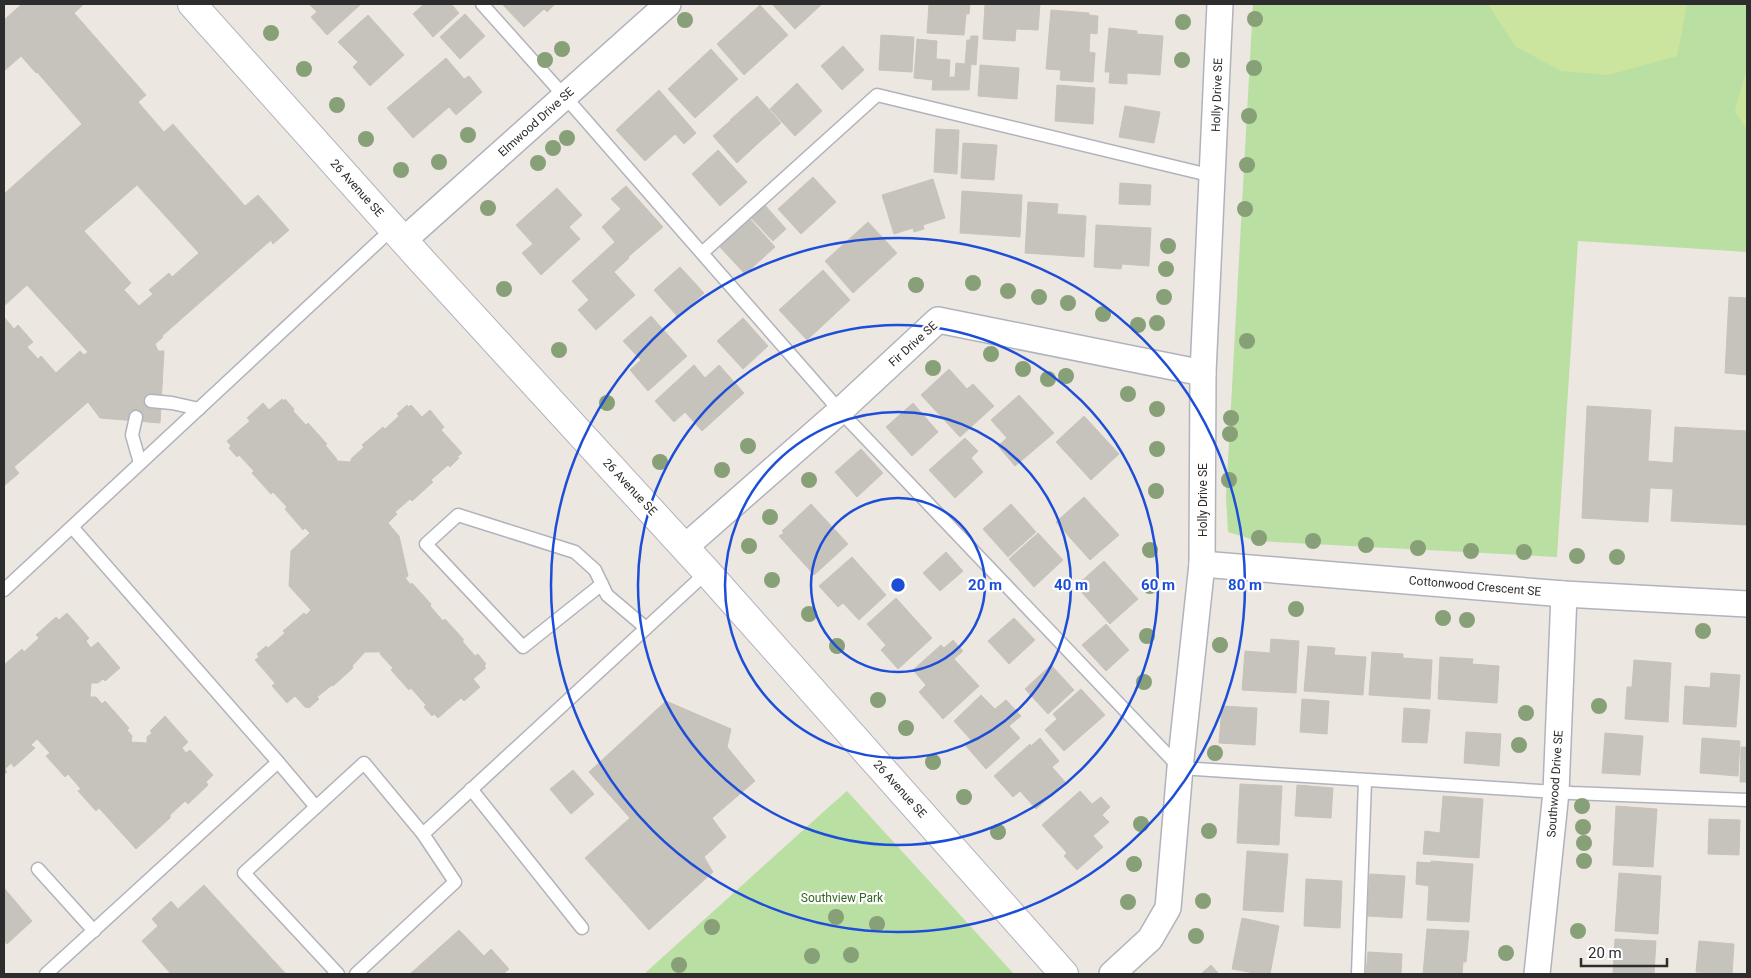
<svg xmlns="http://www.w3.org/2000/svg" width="1751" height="978" font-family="Roboto,sans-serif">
<rect width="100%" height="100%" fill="#ede7e1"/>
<g fill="#badfa2">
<polygon points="1253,4 1747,4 1747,252 1578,241 1557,557 1257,541 1228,532 1226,497"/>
<polygon points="847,791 1014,974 644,974 831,805"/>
</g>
<g fill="#cbe59f">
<polygon points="1488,4 1687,4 1677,56 1608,75 1561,71 1515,46"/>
<polygon points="1747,68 1747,130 1735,111"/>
</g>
<g fill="#c6c2bc" stroke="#c9c3ba" fill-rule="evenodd">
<path d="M22,4H84L74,13L146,95L138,102L164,132L173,124L245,206L258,195L289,230L273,244L271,240L162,336L163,337L155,344L158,351H164L160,423L100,418L88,402L14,467L19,473L4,486V317L14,329L18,325L33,342L27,347L38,359L41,356L56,373L80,351L84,355L88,352L27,285L4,306V194L82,124L37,72L36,73L21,56L4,71V20ZM137,185L199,253L172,277L169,273L149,290L153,294L139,306L124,290L131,283L84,231Z"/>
<polygon points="309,4 361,4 327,35 311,17 317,12"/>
<polygon points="424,4 451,4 459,13 433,37 413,14"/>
<polygon points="502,4 555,4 547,12 544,9 524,27"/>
<polygon points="772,4 822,4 795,29"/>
<polygon points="929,4 970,4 969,14 966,14 964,35 927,33"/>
<polygon points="985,4 1040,4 1038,30 1016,29 1015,41 983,39"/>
<polygon points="760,5 788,35 744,75 717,44"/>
<polygon points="1051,10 1089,13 1089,15 1098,16 1097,34 1090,33 1089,52 1095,53 1093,82 1060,80 1061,70 1046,69"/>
<polygon points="465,14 485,36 460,59 440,37"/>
<polygon points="368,15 404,55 370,86 353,67 358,62 338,42"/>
<polygon points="1109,28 1137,31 1137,34 1163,36 1160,75 1127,73 1127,84 1109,83 1110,72 1105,72"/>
<polygon points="881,35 914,37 912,72 879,70"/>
<polygon points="971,36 978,36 976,65 971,64 969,90 932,90 933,80 914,78 917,39 937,41 936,59 950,60 949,77 955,77 956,63 965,64 967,40 970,40"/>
<polygon points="843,46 864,70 842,90 821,66"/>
<polygon points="711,49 738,79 695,118 668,89"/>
<polygon points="446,58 464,79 469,76 482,92 456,115 449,107 413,138 387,108"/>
<polygon points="980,65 1019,68 1017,99 978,96"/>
<polygon points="797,83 822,111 795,136 770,109"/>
<polygon points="1057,85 1095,88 1093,124 1055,121"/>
<polygon points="659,90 696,133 684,144 675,134 645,161 616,130"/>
<polygon points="757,96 781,123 754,147 730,120"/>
<polygon points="1125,106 1160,112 1154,143 1119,137"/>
<polygon points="730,121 754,147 737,163 713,136"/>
<polygon points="936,129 959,130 957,174 934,172"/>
<polygon points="963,143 997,145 994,180 961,178"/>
<polygon points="718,150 747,182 720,206 692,174"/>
<polygon points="813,177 836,202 801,234 778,209"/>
<polygon points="933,179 945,218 923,225 924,229 914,232 913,228 894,234 882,195"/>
<polygon points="1120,183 1151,185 1150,205 1119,204"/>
<polygon points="626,186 663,227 628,257 602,227 621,209 611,199"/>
<polygon points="557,188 582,215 569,227 580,239 541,275 522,253 533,244 516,225"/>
<polygon points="962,191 1022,195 1020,237 960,233"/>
<polygon points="1028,202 1058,204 1057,214 1086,216 1084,257 1025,253"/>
<polygon points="764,204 786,229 773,241 750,217"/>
<polygon points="749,218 775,247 745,274 719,246"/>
<polygon points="868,222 897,253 853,293 825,261"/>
<polygon points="1096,225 1151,228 1149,266 1122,264 1121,269 1094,267"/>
<polygon points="615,242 629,258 614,272 635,295 596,330 578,310 589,300 572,281"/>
<polygon points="680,267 704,293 678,317 654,290"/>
<polygon points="823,270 850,300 807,340 779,310"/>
<polygon points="1729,297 1747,298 1747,375 1725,373"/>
<polygon points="651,316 687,356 648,391 630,370 641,360 623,341"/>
<polygon points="743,318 768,346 743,369 717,341"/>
<polygon points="694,365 705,378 719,365 744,393 702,431 685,412 674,422 655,401"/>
<polygon points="949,369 967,389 973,384 994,406 960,437 921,395"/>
<polygon points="1019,395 1054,433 1015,466 998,446 1007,438 991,420"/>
<polygon points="282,399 284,401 285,399 294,409 293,411 306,425 308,423 327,444 325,445 336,458 337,461 351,462 351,459 364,447 362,445 383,427 385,429 399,416 397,414 407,405 409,407 411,405 422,417 430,410 444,427 441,430 462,453 457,457 459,458 450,467 448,465 431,480 433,482 412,501 410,499 395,512 397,514 388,523 399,536 408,576 405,578 411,585 412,583 431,604 430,606 443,621 445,619 464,640 462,641 475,656 478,654 486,664 484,666 486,668 473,679 480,687 464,701 461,698 438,718 434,714 432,716 424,707 426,705 411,688 409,690 391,670 393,668 380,654 381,652 365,652 352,666 353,668 333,686 332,685 317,697 319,699 309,708 307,707 306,708 295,696 287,703 272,686 275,683 255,660 259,657 257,654 266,646 268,648 285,633 283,631 304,613 306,615 311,610 289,586 291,551 310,533 305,528 303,530 285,509 287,507 273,492 271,494 252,473 254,471 239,455 237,457 229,448 231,446 227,441 250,421 247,418 263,403 269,410"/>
<polygon points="913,403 938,432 912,456 886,427"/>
<polygon points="1587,406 1651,410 1648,461 1673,463 1675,427 1747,431 1747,525 1671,521 1673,489 1650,488 1648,522 1582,518"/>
<polygon points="1084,416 1119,454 1091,480 1056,442"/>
<polygon points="965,438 978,451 971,458 983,472 955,498 929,470"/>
<polygon points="861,449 883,473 857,497 835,472"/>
<polygon points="1084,497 1119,535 1090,560 1056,522"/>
<polygon points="811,504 848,544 814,575 779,536 784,533 782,531"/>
<polygon points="1011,504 1036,532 1008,557 983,529"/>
<polygon points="1038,533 1063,560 1034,587 1009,559"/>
<polygon points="946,552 963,571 940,591 923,573"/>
<polygon points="852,557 886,595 859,620 843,603 838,607 819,586"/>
<polygon points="1104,561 1138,599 1110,624 1076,586"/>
<polygon points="896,598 932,638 898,669 881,650 886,645 867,624"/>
<polygon points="67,613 89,638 86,641 91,648 98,642 120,668 105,681 103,679 98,683 91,683 90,697 96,697 102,704 105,701 129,728 127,730 132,736 131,742 147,743 147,737 152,733 150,731 165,716 188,742 182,748 186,753 190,750 213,775 206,782 208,785 188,804 185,801 170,815 170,818 136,849 99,808 96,811 78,791 81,789 68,774 65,777 46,756 50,753 37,739 31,745 35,748 14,767 11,763 5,769 7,772 4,775 4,665 22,649 24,652 39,638 36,635 56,617 59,620"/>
<polygon points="1014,618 1035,640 1009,664 988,641"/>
<polygon points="1106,624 1129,650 1106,671 1082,645"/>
<polygon points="1271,639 1299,641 1296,693 1242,690 1245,651 1270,653"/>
<polygon points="953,640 963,651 954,659 979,686 943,719 919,692 926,685 913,670 941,645 944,648"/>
<polygon points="1308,646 1335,648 1334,655 1366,657 1363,695 1304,691"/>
<polygon points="1372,652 1403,654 1403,658 1432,660 1430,699 1369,695"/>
<polygon points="1440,657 1473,659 1472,664 1499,666 1497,703 1438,699"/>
<polygon points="1634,660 1671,663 1668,722 1625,719 1627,687 1632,687"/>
<polygon points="1051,665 1074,690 1048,714 1025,689"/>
<polygon points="1711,673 1740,675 1736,727 1683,724 1685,686 1710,688"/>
<polygon points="1081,689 1105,715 1064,751 1045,730 1057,719 1053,714"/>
<polygon points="981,695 995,709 1006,700 1021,716 1009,726 1020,738 986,769 966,746 971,740 954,721"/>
<polygon points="1302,699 1329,701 1327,734 1300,732"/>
<polygon points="666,701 731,729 727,747 755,781 712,818 726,837 704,857 713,872 649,930 585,858 630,818 589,772"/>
<polygon points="1222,706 1257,708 1255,745 1219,743"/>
<polygon points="1404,708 1430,710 1427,743 1402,742"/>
<polygon points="1466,732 1501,734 1499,766 1464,763"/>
<polygon points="1605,733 1643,736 1640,775 1602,773"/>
<polygon points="1040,738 1059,761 1052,767 1066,783 1036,809 1020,791 1013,797 994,776 1030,744 1031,746"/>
<polygon points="1702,738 1740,741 1738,776 1700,773"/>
<polygon points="1741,747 1747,747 1747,782 1740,782"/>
<polygon points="573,770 594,794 571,814 550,789"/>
<polygon points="1240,784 1282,786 1279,845 1237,843"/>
<polygon points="1297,785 1333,788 1331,818 1295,816"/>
<polygon points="1080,791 1092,804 1101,797 1110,807 1102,815 1109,822 1093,836 1103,847 1077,870 1064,856 1067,853 1042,825"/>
<polygon points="1443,796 1483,799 1479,858 1423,854 1425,831 1440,833"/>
<polygon points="1616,806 1657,809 1653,867 1613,865"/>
<polygon points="1709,819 1740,820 1739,855 1708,854"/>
<polygon points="1247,851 1288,854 1283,912 1243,910"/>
<polygon points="1431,861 1473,864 1469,922 1427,920 1429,886 1416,884 1417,862 1431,863"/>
<polygon points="1619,873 1661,876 1658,934 1615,931"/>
<polygon points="1370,874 1405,876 1402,918 1367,916"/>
<polygon points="1306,879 1342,881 1340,928 1304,926"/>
<polygon points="204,885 286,974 171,974 142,941 158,926 152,919 171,901 178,909"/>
<polygon points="4,888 32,921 7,944 4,940"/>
<polygon points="1242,918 1279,926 1270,974 1260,974 1232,969"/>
<polygon points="1427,929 1469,931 1466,962 1463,962 1462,974 1423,974"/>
<polygon points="459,930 484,956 491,949 509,969 503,974 410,974"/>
<polygon points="1615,939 1656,941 1654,974 1613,974"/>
<polygon points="1699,941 1734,944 1732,974 1696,972"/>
<polygon points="1368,952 1402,954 1401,974 1366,974"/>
<polygon points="1211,965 1219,974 1201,974"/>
</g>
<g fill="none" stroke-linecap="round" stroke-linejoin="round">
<defs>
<g id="service">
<polyline points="482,4 574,107 840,411 1180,768 1572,793 1747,800"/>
<polyline points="702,253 877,95 1213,176"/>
<polyline points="151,401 172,403 199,409"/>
<polyline points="136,417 132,435 140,463"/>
<polyline points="602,584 523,647 426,544 458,515 575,552 595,570 607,595 646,628"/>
<polyline points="4,590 393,228"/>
<polyline points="278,762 316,807 364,763 423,834 707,572"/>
<polyline points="471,789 582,928"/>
<polyline points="316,807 244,873 338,974"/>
<polyline points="38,869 94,931"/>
<polyline points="46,974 278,762 72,527"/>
<polyline points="356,974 455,882 423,834"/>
<polyline points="1358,974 1365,781"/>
</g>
<g id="minor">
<polyline points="404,240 668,4"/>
<polyline points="685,547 840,411 938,320 1203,373"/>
<polyline points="1202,564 1564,594 1747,604"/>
<polyline points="1112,974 1150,939 1168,908 1180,768 1202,564 1203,373 1220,4"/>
<polyline points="1537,974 1556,792 1564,594"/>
</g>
<polyline id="tertiary" points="192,4 423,262 707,572 1064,974"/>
</defs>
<use href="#service" stroke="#b1b3bc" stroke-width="15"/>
<use href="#minor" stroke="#b1b3bc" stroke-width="28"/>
<use href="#tertiary" stroke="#b1b3bc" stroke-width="30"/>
<use href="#service" stroke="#fff" stroke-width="12"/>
<use href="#minor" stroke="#fff" stroke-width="25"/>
<use href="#tertiary" stroke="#fff" stroke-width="28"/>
</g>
<g fill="#87a077">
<circle cx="1255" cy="19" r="8"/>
<circle cx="685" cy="20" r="8"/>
<circle cx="1183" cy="22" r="8"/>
<circle cx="271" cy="33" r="8"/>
<circle cx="562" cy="49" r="8"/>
<circle cx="545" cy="60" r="8"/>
<circle cx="1182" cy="60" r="8"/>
<circle cx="1254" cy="68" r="8"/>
<circle cx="304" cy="69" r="8"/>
<circle cx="337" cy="105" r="8"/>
<circle cx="1249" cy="116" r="8"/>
<circle cx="468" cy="135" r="8"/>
<circle cx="567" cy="138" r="8"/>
<circle cx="366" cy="139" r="8"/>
<circle cx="553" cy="148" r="8"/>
<circle cx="439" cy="162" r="8"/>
<circle cx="538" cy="163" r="8"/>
<circle cx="1247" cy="165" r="8"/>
<circle cx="401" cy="170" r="8"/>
<circle cx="488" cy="208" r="8"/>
<circle cx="1245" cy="209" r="8"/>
<circle cx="1168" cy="246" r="8"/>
<circle cx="1166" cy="269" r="8"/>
<circle cx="973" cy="283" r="8"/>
<circle cx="916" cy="285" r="8"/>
<circle cx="504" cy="289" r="8"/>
<circle cx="1008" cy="291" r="8"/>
<circle cx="1039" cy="297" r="8"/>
<circle cx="1164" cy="297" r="8"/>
<circle cx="1068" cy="303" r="8"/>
<circle cx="1103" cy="314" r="8"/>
<circle cx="1157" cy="323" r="8"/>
<circle cx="1138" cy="325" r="8"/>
<circle cx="1247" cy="341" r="8"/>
<circle cx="559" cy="350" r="8"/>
<circle cx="991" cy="354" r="8"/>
<circle cx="933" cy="368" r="8"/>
<circle cx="1023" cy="369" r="8"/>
<circle cx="1066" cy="376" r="8"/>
<circle cx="1048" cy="379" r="8"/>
<circle cx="1128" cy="394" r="8"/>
<circle cx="607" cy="403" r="8"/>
<circle cx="1157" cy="409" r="8"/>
<circle cx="1231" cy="418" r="8"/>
<circle cx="1230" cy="434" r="8"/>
<circle cx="748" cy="446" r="8"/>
<circle cx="1157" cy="449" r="8"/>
<circle cx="660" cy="462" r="8"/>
<circle cx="722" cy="470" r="8"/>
<circle cx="809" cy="480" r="8"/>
<circle cx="1229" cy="480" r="8"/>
<circle cx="1156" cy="491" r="8"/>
<circle cx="770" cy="517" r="8"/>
<circle cx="1259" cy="538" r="8"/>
<circle cx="1313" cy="541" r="8"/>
<circle cx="1366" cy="545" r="8"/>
<circle cx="749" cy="546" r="8"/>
<circle cx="1418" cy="548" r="8"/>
<circle cx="1150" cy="550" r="8"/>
<circle cx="1471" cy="551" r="8"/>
<circle cx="1524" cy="552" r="8"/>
<circle cx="1577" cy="556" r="8"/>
<circle cx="1617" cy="557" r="8"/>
<circle cx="772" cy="580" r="8"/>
<circle cx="1150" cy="586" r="8"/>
<circle cx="1296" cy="609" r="8"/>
<circle cx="809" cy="614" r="8"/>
<circle cx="1443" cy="618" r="8"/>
<circle cx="1467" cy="620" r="8"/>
<circle cx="1703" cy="631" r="8"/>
<circle cx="1147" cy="636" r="8"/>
<circle cx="1220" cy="645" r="8"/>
<circle cx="837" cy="646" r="8"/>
<circle cx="1144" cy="682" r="8"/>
<circle cx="878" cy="700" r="8"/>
<circle cx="1599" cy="706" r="8"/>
<circle cx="1526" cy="713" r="8"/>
<circle cx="906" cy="728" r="8"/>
<circle cx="1519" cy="745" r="8"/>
<circle cx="1215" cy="753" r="8"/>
<circle cx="933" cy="762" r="8"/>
<circle cx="964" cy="797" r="8"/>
<circle cx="1582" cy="806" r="8"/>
<circle cx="1141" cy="824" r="8"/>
<circle cx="1583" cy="827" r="8"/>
<circle cx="1209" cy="831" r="8"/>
<circle cx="998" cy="832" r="8"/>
<circle cx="1584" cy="843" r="8"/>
<circle cx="1584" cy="861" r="8"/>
<circle cx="1134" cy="864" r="8"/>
<circle cx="1203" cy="901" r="8"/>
<circle cx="1128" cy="902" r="8"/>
<circle cx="836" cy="917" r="8"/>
<circle cx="877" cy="924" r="8"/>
<circle cx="712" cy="927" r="8"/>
<circle cx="1578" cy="931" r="8"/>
<circle cx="1196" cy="936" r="8"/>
<circle cx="1506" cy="953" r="8"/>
<circle cx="851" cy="955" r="8"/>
<circle cx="812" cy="956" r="8"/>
<circle cx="679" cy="965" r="8"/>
</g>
<g fill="none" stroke="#1d4ed8" stroke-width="2.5">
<circle cx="898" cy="585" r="87"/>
<circle cx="898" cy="585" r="173"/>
<circle cx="898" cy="585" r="260"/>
<circle cx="898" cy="585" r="347"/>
</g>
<g text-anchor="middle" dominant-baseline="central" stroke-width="4.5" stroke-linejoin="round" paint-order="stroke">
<g font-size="12" fill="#2d2d2d" stroke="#fff">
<text transform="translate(1217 95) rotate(-88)">Holly Drive SE</text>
<text transform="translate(536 122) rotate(-42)">Elmwood Drive SE</text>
<text transform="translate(357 188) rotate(48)">26 Avenue SE</text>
<text transform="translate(913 344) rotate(-42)">Fir Drive SE</text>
<text transform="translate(630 487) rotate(47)">26 Avenue SE</text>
<text transform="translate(1203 500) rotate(-90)">Holly Drive SE</text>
<text transform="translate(1475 586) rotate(5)">Cottonwood Crescent SE</text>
<text transform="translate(1555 784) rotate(-86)">Southwood Drive SE</text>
<text transform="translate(900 789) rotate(48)">26 Avenue SE</text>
</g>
<g font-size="12" fill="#336621" stroke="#fff">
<text x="842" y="898">Southview Park</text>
</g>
</g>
<circle cx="898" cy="585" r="8" fill="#1d4ed8" stroke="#fff" stroke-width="2.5"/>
<g font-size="15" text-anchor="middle" font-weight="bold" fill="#1d4ed8" stroke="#fff" stroke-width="4.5" stroke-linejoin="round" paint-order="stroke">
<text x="985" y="590">20 m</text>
<text x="1071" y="590">40 m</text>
<text x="1158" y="590">60 m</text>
<text x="1245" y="590">80 m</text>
</g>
<rect width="1751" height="978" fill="none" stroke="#2d2d2d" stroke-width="10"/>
<path d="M1581 958v8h86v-8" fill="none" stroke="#2d2d2d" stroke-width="2.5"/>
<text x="1588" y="958" font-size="15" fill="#2d2d2d" stroke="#ffffff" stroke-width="4" paint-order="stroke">20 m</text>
</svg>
